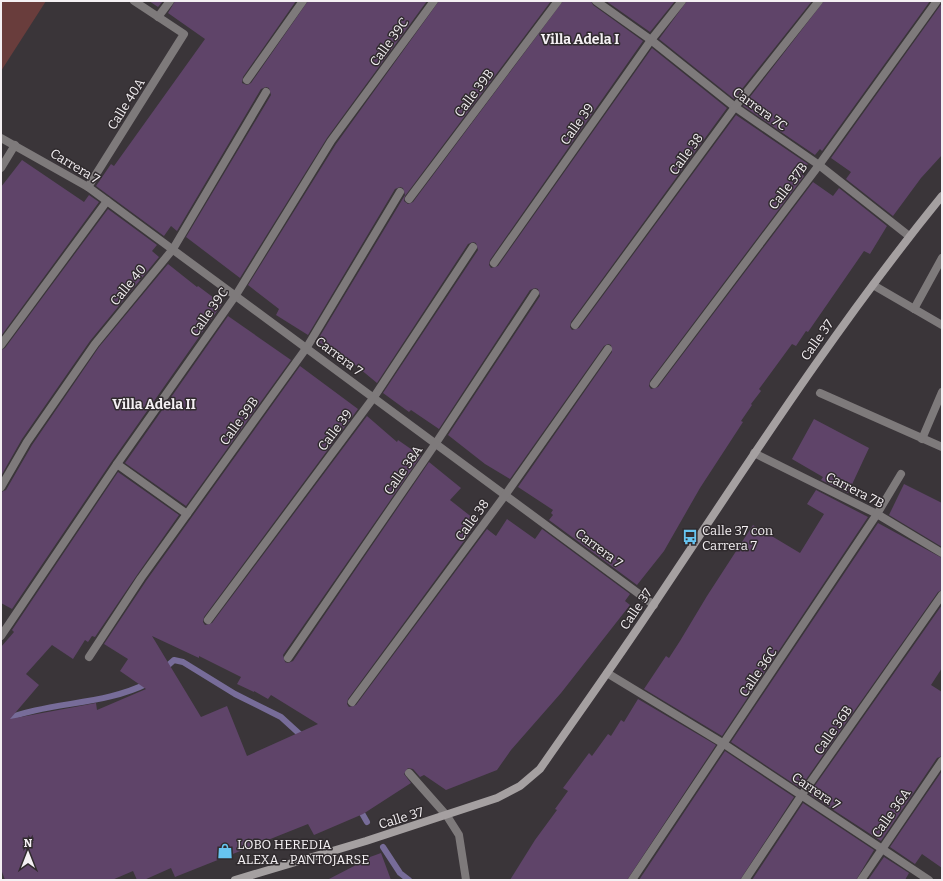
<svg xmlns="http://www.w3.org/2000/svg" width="943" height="881" font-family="Bitter,serif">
<rect width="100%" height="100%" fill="#3a3539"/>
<polygon fill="#693d3c" points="1,1 46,1 1,71"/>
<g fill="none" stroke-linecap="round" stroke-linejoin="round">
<g stroke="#776c99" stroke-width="6">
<polyline points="164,669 174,660 183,662 235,694 281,717 304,738"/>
<path d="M1,721C48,701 103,706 148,683"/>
<polyline points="359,808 367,822"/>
<polyline points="383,847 400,873 409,880"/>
</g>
</g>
<g fill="#5f4469" fill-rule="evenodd">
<polygon points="149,1 163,1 158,7"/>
<polygon points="175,1 296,1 243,77 242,83 247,85 251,83 308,1 427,1 327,138 240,278 186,237 271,95 269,88 266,87 261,89 177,231 171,226 164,236 96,186 111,164 114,166 205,39 168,13"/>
<polygon points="439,1 551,1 405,196 404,201 408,204 413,202 563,1 591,1 593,5 643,41 490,260 489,265 491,268 498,266 652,48 727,108 571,322 570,327 572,330 579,328 736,115 808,164 801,174 804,176 650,381 649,386 651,389 658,387 813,182 833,196 839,188 887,226 870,254 864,251 808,332 806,331 796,346 792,344 759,389 761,391 751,404 752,405 741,421 743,422 700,488 664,551 637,585 549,520 553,515 551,513 553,510 518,487 612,352 611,345 608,344 604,346 510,479 485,464 448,435 540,296 538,289 535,288 530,290 439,429 411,410 409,412 383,393 478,250 476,243 473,242 468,244 377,383 354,364 317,341 405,195 403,188 400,187 395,189 308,335 276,315 279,309 248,285 336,144"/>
<polygon points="606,1 675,1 650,32"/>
<polygon points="687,1 812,1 734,99 659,39"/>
<polygon points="824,1 930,1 822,151 820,149 815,155 743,106"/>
<polygon points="942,3 942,155 921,178 893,216 846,179 851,172 831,158"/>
<polygon points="22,160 84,202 89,195 99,202 1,336 1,187"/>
<polygon points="108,209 157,245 152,251 159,257 90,341 22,439 1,476 1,350 5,348"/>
<polygon points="168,264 197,287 198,286 222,304 112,461 12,609 1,603 1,492 6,490 32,445 99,347"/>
<polygon points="228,316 291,360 186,506 125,463"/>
<path d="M300,366L358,409L204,617L203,622L205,625L212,623L367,416L397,442L398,440L421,456L283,655L285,662L288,663L293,661L429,462L461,488L450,500L478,522L348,699L347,704L349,707L356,705L487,529L496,536L507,519L535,539L542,529L630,594L625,601L630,605L561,693L511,750L497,770L446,790L424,775L420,777L413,769L408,768L404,774L411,783L363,814L314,835L308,824L175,877L171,868L144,880H137L133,871L112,880H5L1,869V647L14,632L12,630L118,472L179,515L137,575L95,637L92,636L88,642L85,640L73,659L52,645L26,674L39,685L10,719L96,703L97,710L146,689L120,671L128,659L104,644L146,581ZM152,636L199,658V656L241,677L237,684L254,692V691L268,699L271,695L318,724L247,756L227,706L201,717Z"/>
<polygon points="814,419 869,448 848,493 821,480 823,477 792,459"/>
<polygon points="904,484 942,503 942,547 889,515"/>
<polygon points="816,490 868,517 722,736 644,689 666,656 669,658 680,641 707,596 753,525 800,553 824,514 807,504"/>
<polygon points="878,523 942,558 942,590 938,592 800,788 731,742"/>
<polygon points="942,605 942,668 931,685 942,692 942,756 937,758 881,841 809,794"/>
<polygon points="638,699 716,745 627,880 510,880 535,840 557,810 555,809 568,791 563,788 572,776 589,753 592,756 608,734 611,736 621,720 624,722"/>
<polygon points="725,751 794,797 740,880 639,880"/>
<polygon points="942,771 942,868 922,854 915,864 890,847"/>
<polygon points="803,803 874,850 856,880 752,880"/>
<polygon points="381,853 391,880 327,880 360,863 359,861"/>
<polygon points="884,857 909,873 905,880 868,880"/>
</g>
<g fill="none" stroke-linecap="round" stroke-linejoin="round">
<g stroke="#7e7a7b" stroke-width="8">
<polyline points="596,1 651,40 735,107 819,165 909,236"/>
<polyline points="158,17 170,1"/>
<polyline points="247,80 303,1"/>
<polyline points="1,138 88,187 654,605"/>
<polyline points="1,168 15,145"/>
<polyline points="88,187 184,34 134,1"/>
<polyline points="409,199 558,1"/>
<polyline points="494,263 651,40 682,1"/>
<polyline points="873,285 942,325"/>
<polyline points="914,309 942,258"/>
<polyline points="575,325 735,107 819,1"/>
<polyline points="1,345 107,201"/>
<polyline points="654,384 819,165 937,1"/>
<polyline points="820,393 942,447"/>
<polyline points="922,439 942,392"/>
<polyline points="754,453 877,514 942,553"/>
<polyline points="117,464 187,514"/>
<polyline points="1,487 27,442 95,344 173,249 266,92"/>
<polyline points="208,620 374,397 473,247"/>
<polyline points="1,636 117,464 236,295 331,141 434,1"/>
<polyline points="89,657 141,578 307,347 400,192"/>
<polyline points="288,658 436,443 535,293"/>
<polyline points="607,673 724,744 929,880"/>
<polyline points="352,702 506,494 608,349"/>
<polyline points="409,773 447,816 459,835 466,880"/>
<polyline points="632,880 877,514 901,474"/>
<polyline points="745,880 801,796 942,595"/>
<polyline points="861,880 942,761"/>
</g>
<path stroke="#a5a0a1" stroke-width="8" d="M235,880L366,841L497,798L520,786L540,769C578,714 617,660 654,604C747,465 836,326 942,196"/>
</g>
<defs>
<symbol id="bus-bare" viewBox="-9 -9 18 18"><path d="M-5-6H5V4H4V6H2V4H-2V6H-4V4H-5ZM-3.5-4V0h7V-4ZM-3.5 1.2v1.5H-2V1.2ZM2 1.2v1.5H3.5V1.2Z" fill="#67c4f0" stroke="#302b2e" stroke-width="2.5" paint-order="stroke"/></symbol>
<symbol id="shop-bare" viewBox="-9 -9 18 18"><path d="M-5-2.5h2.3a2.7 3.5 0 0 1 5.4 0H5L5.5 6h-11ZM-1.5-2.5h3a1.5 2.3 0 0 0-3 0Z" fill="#67c4f0" stroke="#302b2e" stroke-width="2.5" paint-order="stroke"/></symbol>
</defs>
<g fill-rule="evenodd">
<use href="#bus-bare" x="679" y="526" width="22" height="22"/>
<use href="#shop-bare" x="214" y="840" width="22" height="22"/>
</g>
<g text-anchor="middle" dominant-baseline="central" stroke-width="3" stroke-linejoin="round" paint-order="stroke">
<g font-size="13" fill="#f4f0f3" stroke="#302b2e">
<text transform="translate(389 42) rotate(-54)">Calle 39C</text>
<text transform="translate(474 93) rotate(-53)">Calle 39B</text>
<text transform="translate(126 104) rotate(-58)">Calle 40A</text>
<text transform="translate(760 109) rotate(36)">Carrera 7C</text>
<text transform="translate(577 124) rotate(-55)">Calle 39</text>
<text transform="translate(686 154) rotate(-54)">Calle 38</text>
<text transform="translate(75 166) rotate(31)">Carrera 7</text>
<text transform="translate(788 186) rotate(-53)">Calle 37B</text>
<text transform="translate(128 285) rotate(-51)">Calle 40</text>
<text transform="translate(209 312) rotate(-55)">Calle 39C</text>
<text transform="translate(817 340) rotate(-55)">Calle 37</text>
<text transform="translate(339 356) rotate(37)">Carrera 7</text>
<text transform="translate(239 421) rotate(-54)">Calle 39B</text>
<text transform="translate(335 430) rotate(-53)">Calle 39</text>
<text transform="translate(403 470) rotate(-55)">Calle 38A</text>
<text transform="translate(855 490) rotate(27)">Carrera 7B</text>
<text transform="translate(472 520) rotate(-54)">Calle 38</text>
<text transform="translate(599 548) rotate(37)">Carrera 7</text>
<text transform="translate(636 609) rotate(-56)">Calle 37</text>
<text transform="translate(758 672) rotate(-56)">Calle 36C</text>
<text transform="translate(833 730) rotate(-55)">Calle 36B</text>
<text transform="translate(816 791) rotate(34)">Carrera 7</text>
<text transform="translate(891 813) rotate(-55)">Calle 36A</text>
<text transform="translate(401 818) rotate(-17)">Calle 37</text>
</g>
<g font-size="13" fill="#f4f0f3" stroke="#302b2e" text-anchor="start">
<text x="702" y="530">Calle 37 con<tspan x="702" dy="15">Carrera 7</tspan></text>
<text x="237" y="844">LOBO HEREDIA<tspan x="237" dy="15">ALEXA - PANTOJARSE</tspan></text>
</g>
<g font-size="14" font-weight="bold" fill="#f4f0f3" stroke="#302b2e">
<text x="580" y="39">Villa Adela I</text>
<text x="154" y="404">Villa Adela II</text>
</g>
</g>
<rect width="943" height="881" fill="none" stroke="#f4f0f3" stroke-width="4"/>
<g transform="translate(28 853)" stroke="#302b2e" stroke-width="3" paint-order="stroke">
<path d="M0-3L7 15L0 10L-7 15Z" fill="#f4f0f3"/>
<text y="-6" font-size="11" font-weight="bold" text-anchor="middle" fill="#f4f0f3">N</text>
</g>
</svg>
